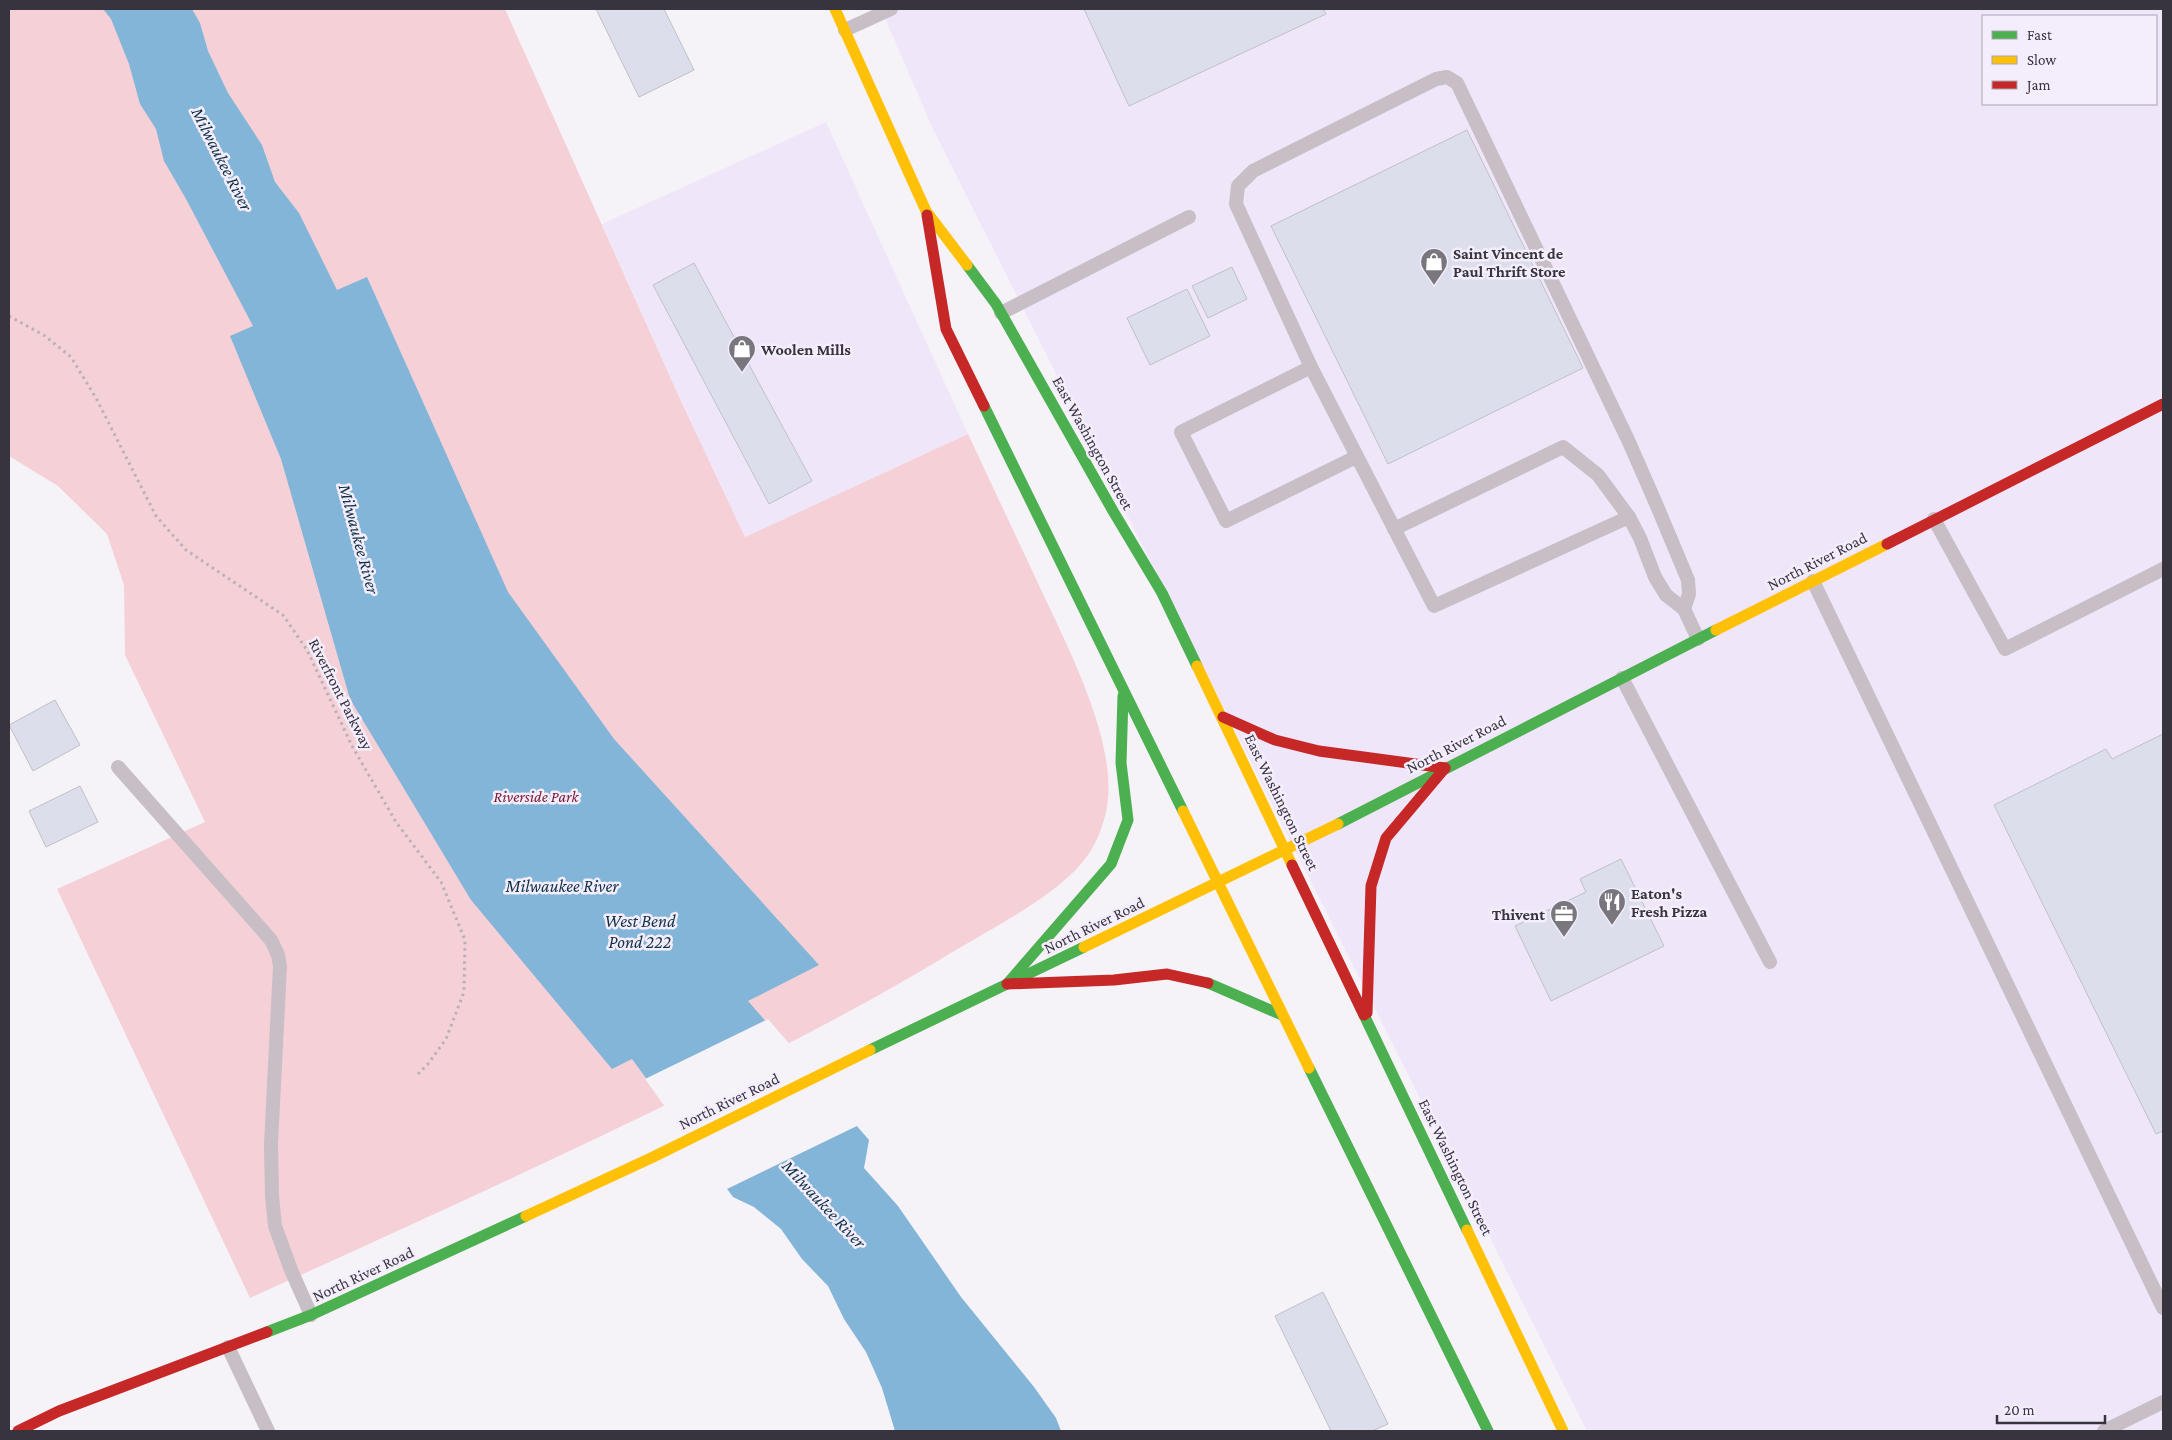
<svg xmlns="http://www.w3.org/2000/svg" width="2172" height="1440" font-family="'Crimson Pro',serif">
<rect width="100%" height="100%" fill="#f5f2f8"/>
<g fill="#f0e6fa" fill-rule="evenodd">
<path d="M881,9H2163V1431H1587L933,129ZM1983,16H2156V104H1983Z"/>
<polygon points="826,122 968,434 745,537 680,399 602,224"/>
</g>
<path fill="#f5d1d7" d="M9,9H505L680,399L745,537L968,434C991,483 1014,532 1037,581C1065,642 1118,740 1107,807C1103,828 1095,848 1081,864C1047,902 985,932 941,959C862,1007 780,1048 698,1089C550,1162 400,1230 250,1298L57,889L205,822L125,655L124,585L107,534L58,486L9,456Z"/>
<polygon fill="#82b5d8" points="103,9 192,9 200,23 208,51 228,93 262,145 275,182 299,213 337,290 367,277 508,592 614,739 819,965 748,1001 869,1140 864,1168 898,1206 961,1297 1034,1387 1056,1418 1061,1431 895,1431 882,1388 866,1352 844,1319 828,1286 802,1259 781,1229 754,1207 733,1197 632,1059 612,1069 471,900 350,699 281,459 230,336 253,326 186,199 164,161 156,129 140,104 129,64 111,19"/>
<polygon fill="#f5f2f8" points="768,1019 859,1125 725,1190 645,1079"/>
<g fill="#dcdeeb" stroke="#c0c0c7">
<polygon points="596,9 664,9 694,70 639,97"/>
<polygon points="1084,9 1323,9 1326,14 1129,106"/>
<polygon points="1467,130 1583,368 1388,464 1271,226"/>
<polygon points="694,263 812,481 769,504 653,285"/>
<polygon points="1232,267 1247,299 1208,318 1192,286"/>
<polygon points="1187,289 1210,336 1150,365 1127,318"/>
<polygon points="55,700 80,745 33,771 9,725"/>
<polygon points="2163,734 2163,1131 2156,1134 1994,805 2106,749 2112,759"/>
<polygon points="80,786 98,822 46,847 29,811"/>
<polygon points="1621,859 1664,946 1551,1001 1515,926 1586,892 1580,879"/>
<polygon points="1323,1292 1388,1424 1372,1431 1331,1431 1275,1316"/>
</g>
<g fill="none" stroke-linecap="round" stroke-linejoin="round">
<polyline stroke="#b8b1b7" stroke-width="3" stroke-dasharray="2.5 4" stroke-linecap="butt" points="9,316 45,336 71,357 96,398 156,516 186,550 283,615 307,650 352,746 396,822 441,882 465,940 464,992 446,1039 428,1064 418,1074"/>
<g stroke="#c8bec5" stroke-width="14">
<polyline points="845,30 891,9"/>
<polyline points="1001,313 1189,217"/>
<polyline points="1311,367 1181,432 1226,521 1356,457"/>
<polyline points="1629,517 1434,606 1311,367 1236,204 1238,186 1253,171 1436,79 1447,77 1457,83 1629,442 1657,506 1688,580 1689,594 1684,609"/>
<polyline points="1934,519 2005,649 2163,569"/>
<polyline points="1394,529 1563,447 1598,475 1629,517 1640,538 1655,577 1666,595 1684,609 1698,639"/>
<polyline points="1813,581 2163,1308"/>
<polyline points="1622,678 1770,962"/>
<polyline points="118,767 271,940 278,955 280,966 271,1144 272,1196 275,1226 291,1270 311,1315"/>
<polyline points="228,1347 268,1431"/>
<polyline points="2104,1431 2163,1402"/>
</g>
<g stroke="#4caf50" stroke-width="11">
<polyline points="967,265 996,304 1113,511 1162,593 1197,666"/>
<polyline points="984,406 1183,811"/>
<polyline points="1338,824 1716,630"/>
<polyline points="1208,983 1282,1015"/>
<polyline points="1007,984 1111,864 1128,820 1121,763 1123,696"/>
<polyline points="1364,1015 1467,1230"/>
<polyline points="870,1050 1084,947"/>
<polyline points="1309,1068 1488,1431"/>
<polyline points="267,1332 311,1315 526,1216"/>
</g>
<g stroke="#ffc107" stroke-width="11">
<polyline points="835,9 926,211 967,265"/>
<polyline points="1716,630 1887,544"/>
<polyline points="1197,666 1292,865"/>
<polyline points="1183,811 1309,1068"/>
<polyline points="1084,947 1338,824"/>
<polyline points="526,1216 651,1158 870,1050"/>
<polyline points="1467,1230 1563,1431"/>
</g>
<g stroke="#c62828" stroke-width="11">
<polyline points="927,215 946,329 984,406"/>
<polyline points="1887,544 2163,404"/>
<polyline points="1223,717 1275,740 1319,751 1445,768"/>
<polyline points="1292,865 1364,1015"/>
<polyline points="1007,984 1114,980 1167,974 1208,983"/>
<polyline points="1367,1013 1371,886 1386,838 1445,768"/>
<polyline points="18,1431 59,1411 267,1332"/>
</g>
</g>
<defs>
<symbol id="shop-pin" viewBox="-11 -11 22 30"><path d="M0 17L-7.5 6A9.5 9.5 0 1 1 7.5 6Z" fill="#7a767e" stroke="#f4eefc"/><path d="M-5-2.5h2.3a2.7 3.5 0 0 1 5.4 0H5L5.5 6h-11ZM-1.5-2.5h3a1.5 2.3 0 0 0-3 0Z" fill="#fff"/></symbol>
<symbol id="restaurant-pin" viewBox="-11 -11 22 30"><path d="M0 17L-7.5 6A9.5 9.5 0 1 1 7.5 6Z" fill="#7a767e" stroke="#f4eefc"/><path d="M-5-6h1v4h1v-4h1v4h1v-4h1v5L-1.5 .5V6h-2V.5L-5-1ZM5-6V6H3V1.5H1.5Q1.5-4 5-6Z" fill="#fff"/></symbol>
<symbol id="office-pin" viewBox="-11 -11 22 30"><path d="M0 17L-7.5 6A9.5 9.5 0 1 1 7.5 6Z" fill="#7a767e" stroke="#f4eefc"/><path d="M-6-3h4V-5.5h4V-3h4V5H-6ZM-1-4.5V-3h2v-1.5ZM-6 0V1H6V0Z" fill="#fff"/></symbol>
</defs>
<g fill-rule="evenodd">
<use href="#shop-pin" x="1418" y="246" width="32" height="43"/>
<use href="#shop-pin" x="726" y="333" width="32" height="43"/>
<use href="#restaurant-pin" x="1596" y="886" width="32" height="43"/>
<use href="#office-pin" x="1548" y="898" width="32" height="43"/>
</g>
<g text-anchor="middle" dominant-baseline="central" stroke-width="5" stroke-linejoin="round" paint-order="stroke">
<g font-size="16" font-weight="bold" fill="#38343d" stroke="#f4eefc" text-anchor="start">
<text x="1453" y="253">Saint Vincent de<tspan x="1453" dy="18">Paul Thrift Store</tspan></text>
<text x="761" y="349">Woolen Mills</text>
<text x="1631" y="893">Eaton's<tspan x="1631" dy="18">Fresh Pizza</tspan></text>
<text x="1545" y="914" text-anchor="end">Thivent</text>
</g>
<g font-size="16" fill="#38343d" stroke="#f4eefc">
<text transform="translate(1093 443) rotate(61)">East Washington Street</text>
<text transform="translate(1817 561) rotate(-27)">North River Road</text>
<text transform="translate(341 694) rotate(63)">Riverfront Parkway</text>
<text transform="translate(1456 744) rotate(-27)">North River Road</text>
<text transform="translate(1282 802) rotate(64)">East Washington Street</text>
<text transform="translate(1094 925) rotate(-26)">North River Road</text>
<text transform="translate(729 1101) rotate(-26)">North River Road</text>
<text transform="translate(1456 1167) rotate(64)">East Washington Street</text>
<text transform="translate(363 1274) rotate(-25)">North River Road</text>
</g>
<g font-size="16" font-style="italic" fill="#78162f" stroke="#f4eefc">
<text x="536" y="796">Riverside Park</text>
</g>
<g font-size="18" font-style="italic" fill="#113246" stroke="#f4eefc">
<text transform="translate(222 159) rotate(63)">Milwaukee River</text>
<text transform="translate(359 539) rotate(75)">Milwaukee River</text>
<text x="562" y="886">Milwaukee River</text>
<text x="640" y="921">West Bend<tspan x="640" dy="21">Pond 222</tspan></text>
<text transform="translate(824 1204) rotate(47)">Milwaukee River</text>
</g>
</g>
<rect width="2172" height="1440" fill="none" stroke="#38343d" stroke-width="20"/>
<rect x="1982" y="15" width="175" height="90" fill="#f4eefc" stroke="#a9a4b0"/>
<rect x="1992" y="31" width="25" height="8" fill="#4caf50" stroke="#a9a4b0"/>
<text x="2027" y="40" font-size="15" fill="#38343d">Fast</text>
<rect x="1992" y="56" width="25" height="8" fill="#ffc107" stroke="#a9a4b0"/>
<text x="2027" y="65" font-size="15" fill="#38343d">Slow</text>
<rect x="1992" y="81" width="25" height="8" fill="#c62828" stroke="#a9a4b0"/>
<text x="2027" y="90" font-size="15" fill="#38343d">Jam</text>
<path d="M1997 1415v8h108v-8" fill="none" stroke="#38343d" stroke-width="2.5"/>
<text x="2004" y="1415" font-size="15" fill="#38343d" stroke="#f4eefc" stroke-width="4" paint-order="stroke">20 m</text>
</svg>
